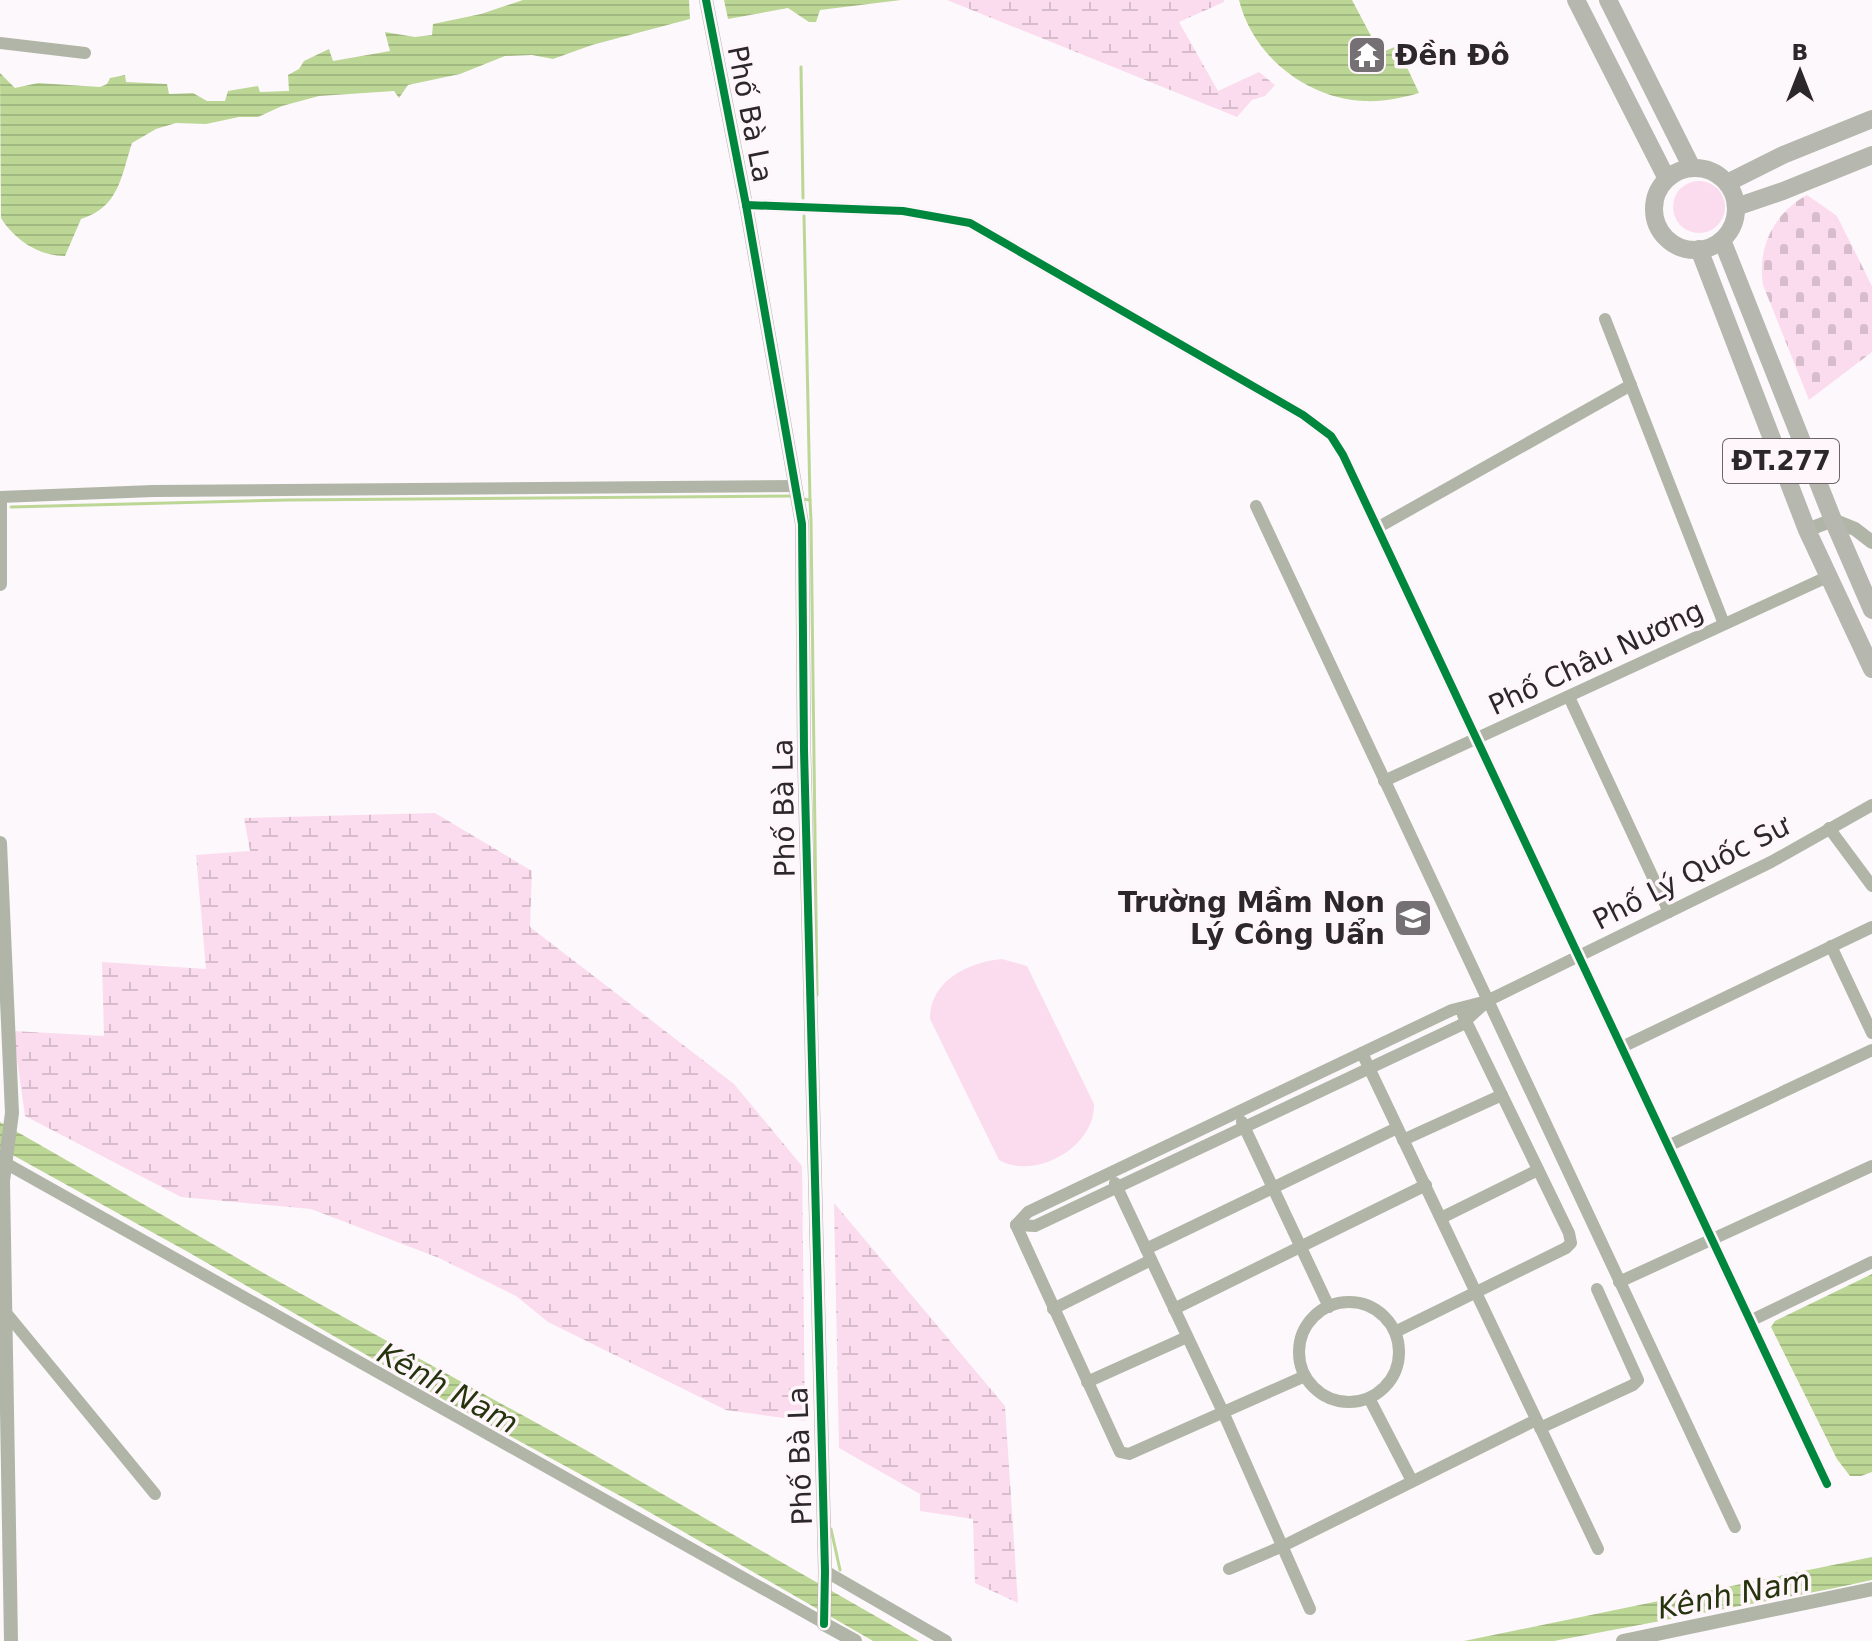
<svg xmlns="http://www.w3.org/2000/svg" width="1872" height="1641" font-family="'DejaVu Sans',sans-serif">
<defs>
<pattern id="wetland-marsh" width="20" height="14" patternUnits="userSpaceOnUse" patternTransform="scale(2)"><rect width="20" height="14" fill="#fbdcee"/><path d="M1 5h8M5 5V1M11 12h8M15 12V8" fill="none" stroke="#d7bdcc"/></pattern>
<pattern id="cemetery-stones" width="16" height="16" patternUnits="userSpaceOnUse" patternTransform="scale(2)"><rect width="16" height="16" fill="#fbdcee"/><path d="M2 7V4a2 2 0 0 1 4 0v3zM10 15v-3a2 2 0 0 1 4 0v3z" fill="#d7bdcc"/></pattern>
<pattern id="water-rules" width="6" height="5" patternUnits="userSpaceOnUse" patternTransform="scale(2)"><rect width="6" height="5" fill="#bcd696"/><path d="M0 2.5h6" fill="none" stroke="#a2b881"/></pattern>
</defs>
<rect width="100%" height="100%" fill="#fdf8fb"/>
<g fill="#fbdcee">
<circle cx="1699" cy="207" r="26"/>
<path d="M1002,959L1027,966L1094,1104C1096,1146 1036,1181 999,1160L930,1019C929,981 969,962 1002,959Z"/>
</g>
<g fill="url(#wetland-marsh)">
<polygon points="947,0 1224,0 1224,2 1179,22 1218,91 1259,72 1275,85 1265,96 1252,100 1237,117"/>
<polygon points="435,813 532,871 530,927 734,1084 802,1166 805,1421 726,1410 548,1322 516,1296 439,1258 311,1209 181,1197 25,1116 13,1031 104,1036 102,962 206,969 196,855 250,851 244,818"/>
<polygon points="834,1203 1005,1406 1018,1603 975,1583 973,1519 920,1511 920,1494 839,1448"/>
</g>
<path fill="url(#cemetery-stones)" d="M1807,195L1837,216L1872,286V352L1809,400L1763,285C1757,247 1774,213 1807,195Z"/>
<g fill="url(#water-rules)">
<path d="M523,0H689L690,19L592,45L553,59L532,55L505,56L460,74L408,85L399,98L394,91L319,96L282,106L258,117H239L206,124L176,123L156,129L132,143C121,177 119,207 81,219L65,256C38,256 14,239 1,218L0,73L15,88L38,83L100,87L107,84L110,78L125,75L126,82L167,84L169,94L193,93L207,101H225L228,91L258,86L260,92L289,91L288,75L299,69L304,61L329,49L333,61L390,51L385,32L415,37L432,35L433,24L481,14Z"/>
<polygon points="724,0 901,0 820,10 816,22 809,22 788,8 728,19"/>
<path d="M1239,0H1352L1380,53L1397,46L1419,93C1401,98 1384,102 1364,101C1306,98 1253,56 1239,0Z"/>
<polygon points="0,1122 267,1275 584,1449 919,1641 873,1641 637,1505 453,1405 188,1252 0,1148"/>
<polygon points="1872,1274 1872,1472 1861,1476 1850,1476 1837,1459 1771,1327 1775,1321"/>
<polygon points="1872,1557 1872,1580 1830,1589 1554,1641 1464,1641"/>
</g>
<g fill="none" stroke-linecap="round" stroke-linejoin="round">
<g stroke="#bcd696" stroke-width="3">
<polyline points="801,67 803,198"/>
<polyline points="804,216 810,500"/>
<polyline points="801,499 810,500 811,520 817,995"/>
<polyline points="11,507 288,500 791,496"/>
<polyline points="831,1529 840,1570"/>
</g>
<g stroke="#b0b5a7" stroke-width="12">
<polyline points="0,43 85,53"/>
<polyline points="746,205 903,211 970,223 1303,415 1331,436 1343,455 1827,1484"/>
<polyline points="1605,319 1724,624"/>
<polyline points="0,497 153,491 796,486"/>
<polyline points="1256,506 1735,1527"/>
<polyline points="1377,528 1631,385"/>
<polyline points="1569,697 1669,912"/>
<polyline points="1384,781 1827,577"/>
<polyline points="1829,828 1872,886"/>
<polyline points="1831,946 1872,1033"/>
<polyline points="1622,1047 1872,927"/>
<polyline points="1362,1053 1598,1549"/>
<polyline points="1242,1122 1329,1307"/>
<polyline points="1403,1140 1502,1095"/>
<polyline points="1668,1146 1872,1050"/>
<polyline points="0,1160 824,1623"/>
<polyline points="1115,1183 1223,1412 1310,1609"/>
<polyline points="1441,1218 1538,1170"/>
<polyline points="1016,1225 1028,1212 1452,1010 1487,1001 1771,862 1872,805"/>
<polyline points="1016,1225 1035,1226 1461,1025 1484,1004"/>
<polyline points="1016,1225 1120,1452 1129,1454 1305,1376"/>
<polyline points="1146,1249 1397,1128"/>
<polyline points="1619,1282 1872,1166"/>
<circle cx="1349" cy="1352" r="50"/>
<polyline points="1053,1309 1151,1260"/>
<polyline points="1174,1309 1426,1185"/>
<polyline points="7,1314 155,1494"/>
<polyline points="1750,1321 1872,1262"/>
<polyline points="1395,1332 1566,1248 1571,1243 1569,1233 1463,1015"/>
<polyline points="1087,1382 1187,1337"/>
<polyline points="1369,1398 1412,1481"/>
<polyline points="1540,1428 1633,1385 1638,1380 1597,1289"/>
<polyline points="1229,1569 1283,1546 1536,1420"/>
<polyline points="825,1571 946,1641"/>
</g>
<g stroke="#b0b5a7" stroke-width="14">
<polyline points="706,0 746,205 802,524 804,750 825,1571 824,1623"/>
<polyline points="0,499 0,584"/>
<polyline points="1807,530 1833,520 1855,529 1872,542"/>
<polyline points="0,843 12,1113 3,1181 11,1641"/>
<polyline points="824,1624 855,1641"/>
<polyline points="1623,1641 1872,1589"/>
</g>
<g stroke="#b6b8af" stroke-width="18">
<polyline points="1576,0 1667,179"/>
<polyline points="1608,0 1692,168"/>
<circle cx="1695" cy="209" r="41"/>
<polyline points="1727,183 1783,155 1872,119"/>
<polyline points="1736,207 1783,191 1872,155"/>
<polyline points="1722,240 1833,520 1872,610"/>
<polyline points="1699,249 1807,530 1872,669"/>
</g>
<defs>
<g id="cycleway">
<polyline points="706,0 746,205 802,524 804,750 825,1571 824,1624"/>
<polyline points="746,205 903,211 970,223 1303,415 1331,436 1343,455 1827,1484"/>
</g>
</defs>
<use href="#cycleway" stroke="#fff6fb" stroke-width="13"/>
<use href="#cycleway" stroke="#00873e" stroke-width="8"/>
</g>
<defs>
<symbol id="temple-square" viewBox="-11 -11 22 22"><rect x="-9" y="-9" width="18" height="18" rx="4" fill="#757073" stroke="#fff6fb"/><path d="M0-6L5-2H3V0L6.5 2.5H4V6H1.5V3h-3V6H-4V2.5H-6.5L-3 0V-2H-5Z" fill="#fff"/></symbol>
<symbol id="school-square" viewBox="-11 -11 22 22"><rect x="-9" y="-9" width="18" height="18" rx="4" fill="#757073" stroke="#fff6fb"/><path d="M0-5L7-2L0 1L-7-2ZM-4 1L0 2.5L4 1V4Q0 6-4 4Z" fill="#fff"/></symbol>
</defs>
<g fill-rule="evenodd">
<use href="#temple-square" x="1345" y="33" width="44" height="44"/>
<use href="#school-square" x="1391" y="896" width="44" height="44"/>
</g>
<g text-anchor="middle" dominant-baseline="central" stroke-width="7" stroke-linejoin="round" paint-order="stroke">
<rect fill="#fff6fb" stroke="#6b6569" stroke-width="2" x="1723" y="439" width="116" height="44" rx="6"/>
<g font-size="26" font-weight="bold" fill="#2c272a">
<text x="1781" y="461">ĐT.277</text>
</g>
<g font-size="28" font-weight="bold" fill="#2c272a" stroke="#fff6fb" text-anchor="start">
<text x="1395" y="55">Đền Đô</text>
<text x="1385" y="902" text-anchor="end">Trường Mầm Non<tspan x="1385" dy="32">Lý Công Uẩn</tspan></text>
</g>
<g font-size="28" fill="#2c272a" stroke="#fff6fb">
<text transform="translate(750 114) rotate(79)">Phố Bà La</text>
<text transform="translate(1596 658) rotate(-25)">Phố Châu Nương</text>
<text transform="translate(784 808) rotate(-91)">Phố Bà La</text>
<text transform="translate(1691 873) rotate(-27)">Phố Lý Quốc Sư</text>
<text transform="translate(800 1456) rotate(-92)">Phố Bà La</text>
</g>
<g font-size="30" font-style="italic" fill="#25340d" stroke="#fff6fb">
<text transform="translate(448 1388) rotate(29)">Kênh Nam</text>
<text transform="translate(1734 1594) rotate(-11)">Kênh Nam</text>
</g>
</g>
<g transform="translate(1800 72)" stroke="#fff6fb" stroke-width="6" paint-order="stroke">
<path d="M0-6L14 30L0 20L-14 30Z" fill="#2c272a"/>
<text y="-12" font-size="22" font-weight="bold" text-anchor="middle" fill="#2c272a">B</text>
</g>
</svg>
